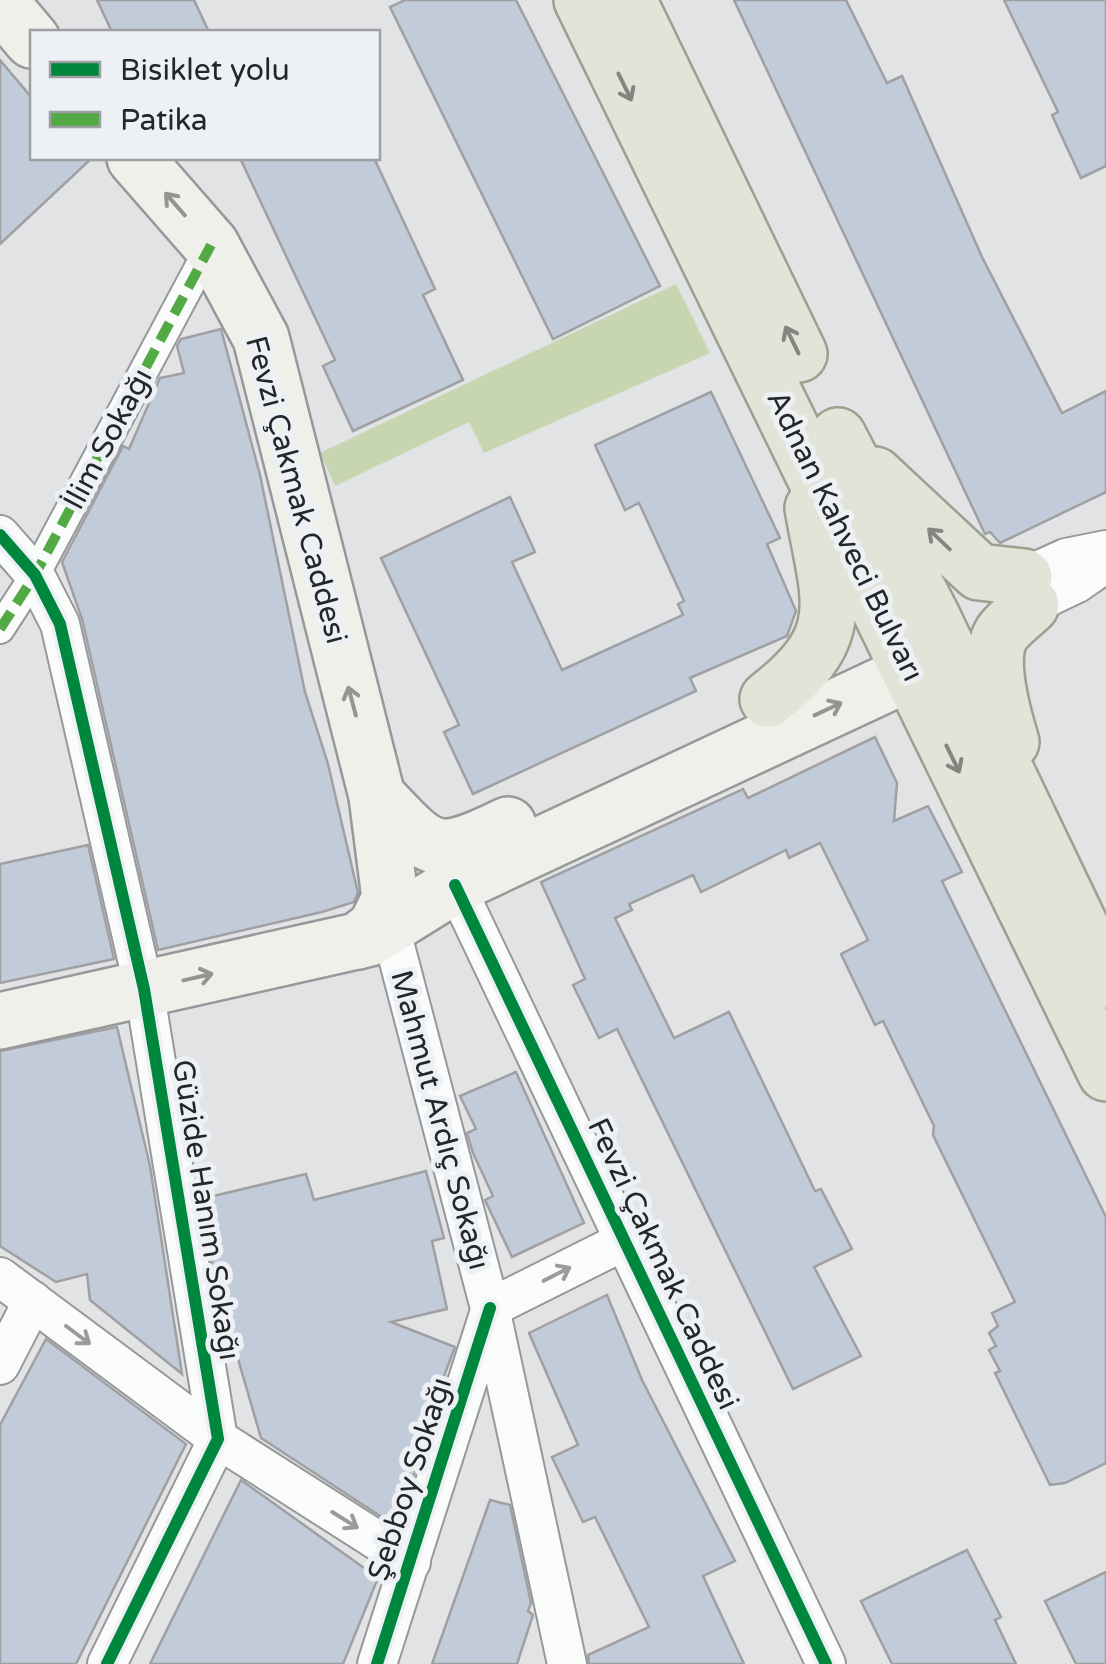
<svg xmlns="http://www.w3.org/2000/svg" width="1106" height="1664" font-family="'Varela Round',sans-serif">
<rect width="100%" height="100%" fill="#e1e3e5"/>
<polygon fill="#c8d5b1" points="676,284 710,353 484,453 469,422 335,486 320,453"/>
<g fill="#c2cbd9" stroke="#a0a0a2" stroke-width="2.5">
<polygon points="97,0 194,0 209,32 112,32"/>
<polygon points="405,0 516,0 660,286 553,339 390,7"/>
<polygon points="734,0 846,0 887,83 902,76 982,257 1062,413 1106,391 1106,492 1000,543 990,532 985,534"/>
<polygon points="1004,0 1106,0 1106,166 1081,178 1052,115 1058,112"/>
<polygon points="0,60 32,98 32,158 92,158 0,244"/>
<polygon points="240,158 374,158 435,289 423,295 463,380 353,431 323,366 335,360"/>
<polygon points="221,329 260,475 305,692 328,764 358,893 354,902 322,912 158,950 82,619 62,562 123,446 129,449 160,378 184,373 177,346 181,339"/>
<polygon points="711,392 780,538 767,544 796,611 787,636 690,678 696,691 473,794 444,732 459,725 381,558 510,497 535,552 512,562 562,670 683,615 678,604 684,601 639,503 625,510 595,445"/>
<polygon points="875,737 897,783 894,821 928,806 962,872 942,881 1106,1217 1106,1463 1065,1483 1050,1485 995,1373 1000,1371 989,1350 996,1346 989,1333 998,1326 992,1313 1015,1302 933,1135 934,1126 883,1021 875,1025 841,954 868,940 820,843 789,858 786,850 701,892 693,875 629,904 632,910 615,918 674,1038 729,1012 815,1191 821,1189 852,1249 814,1267 861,1356 793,1389 617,1029 599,1038 573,985 585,979 541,882 743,789 748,798"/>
<polygon points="88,845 114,959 0,983 0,864"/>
<polygon points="117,1027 150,1166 182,1374 90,1300 87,1274 56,1282 0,1246 0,1051"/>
<polygon points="516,1072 584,1223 512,1257 485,1200 493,1196 473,1153 467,1133 476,1129 460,1096"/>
<polygon points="426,1171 444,1238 432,1241 447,1309 391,1322 455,1347 423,1432 427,1435 397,1527 261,1438 238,1359 228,1361 201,1199 306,1174 314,1200"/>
<polygon points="607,1295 642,1380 735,1561 703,1576 744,1664 589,1664 588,1655 649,1627 595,1517 583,1522 552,1457 578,1445 529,1333"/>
<polygon points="46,1339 186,1444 76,1664 0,1664 0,1425"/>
<polygon points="241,1480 378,1578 343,1664 150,1664"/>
<polygon points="490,1500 510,1505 531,1603 528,1611 533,1615 517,1664 432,1664"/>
<polygon points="967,1550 1001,1617 995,1620 1016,1664 892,1664 861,1601"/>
<polygon points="1106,1572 1106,1664 1076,1664 1045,1601"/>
</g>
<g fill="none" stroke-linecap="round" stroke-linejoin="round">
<defs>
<polyline id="pedestrian" points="0,629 35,575 211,245"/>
<g id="minor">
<polyline points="0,535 35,575 60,624 144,989 218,1439 107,1664"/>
<polyline points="1024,577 1066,558 1106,550"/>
<polyline points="1031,605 1077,583 1106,563"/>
<polyline points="455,885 826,1664"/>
<polyline points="390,927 490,1308 567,1664"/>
<polyline points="0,1277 218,1439 411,1562"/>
<polyline points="490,1308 624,1241"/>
<polyline points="0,1365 33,1301"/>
<polyline points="377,1664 490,1311"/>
</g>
<g id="secondary">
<polyline points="0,2 32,40"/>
<polyline points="135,158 211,245 261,338 377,796 390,898 376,927 358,941"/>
<path d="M377,796C432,854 434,861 508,825"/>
<polyline points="0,1021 370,938 455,885 911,672"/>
</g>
<g id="primary">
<polyline points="582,0 1106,1073"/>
<polyline points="628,0 799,354"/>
<polyline points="838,436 931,615 1106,980"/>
<polyline points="875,475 979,572 1024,577"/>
<path d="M768,699C851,635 829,601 813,508"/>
<path d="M1011,742C1003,716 986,657 1002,633C1009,623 1022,614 1031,605"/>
</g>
</defs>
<use href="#pedestrian" stroke="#979899" stroke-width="32"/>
<use href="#minor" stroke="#979899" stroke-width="42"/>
<use href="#secondary" stroke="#979899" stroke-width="60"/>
<use href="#primary" stroke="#9da08e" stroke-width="60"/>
<use href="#pedestrian" stroke="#fafbfb" stroke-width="28"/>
<use href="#minor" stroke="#fafbfb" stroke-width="38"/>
<use href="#secondary" stroke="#eff0ea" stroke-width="55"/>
<use href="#primary" stroke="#e2e4d8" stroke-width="55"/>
<polyline stroke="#53aa44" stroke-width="10" stroke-dasharray="20 10" stroke-linecap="butt" points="0,629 35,575 211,245"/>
<defs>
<g id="cycleway">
<polyline points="0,535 35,575 60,624 144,989 218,1439 107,1664"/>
<polyline points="455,885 826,1664"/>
<polyline points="377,1664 490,1308"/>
</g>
</defs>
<use href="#cycleway" stroke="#edf0f4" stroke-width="19"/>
<use href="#cycleway" stroke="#00873e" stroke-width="12"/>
</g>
<defs><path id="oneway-shaft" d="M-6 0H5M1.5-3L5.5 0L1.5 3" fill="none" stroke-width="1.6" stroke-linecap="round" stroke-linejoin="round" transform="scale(2.5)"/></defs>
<g stroke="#848580">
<use href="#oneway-shaft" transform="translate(625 87) rotate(64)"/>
<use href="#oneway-shaft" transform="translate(792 340) rotate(-116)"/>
<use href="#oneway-shaft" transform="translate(939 539) rotate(-136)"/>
<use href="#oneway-shaft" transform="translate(953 759) rotate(64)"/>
</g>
<g stroke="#949593">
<use href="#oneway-shaft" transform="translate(175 204) rotate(-131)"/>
<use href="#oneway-shaft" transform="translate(352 701) rotate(-105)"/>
<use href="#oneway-shaft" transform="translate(828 709) rotate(-25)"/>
<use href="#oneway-shaft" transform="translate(198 977) rotate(-13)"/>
</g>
<g stroke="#9a9b9c">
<use href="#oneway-shaft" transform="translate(557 1274) rotate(-27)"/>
<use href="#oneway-shaft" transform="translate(78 1335) rotate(37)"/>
<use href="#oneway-shaft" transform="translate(345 1520) rotate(32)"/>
</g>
<g text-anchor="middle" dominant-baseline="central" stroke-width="10" stroke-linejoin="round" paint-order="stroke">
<g font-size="30" fill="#252628" stroke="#edf0f4">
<text transform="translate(108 439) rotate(-62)">İlim Sokağı</text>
<text transform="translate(296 490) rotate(75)">Fevzi Çakmak Caddesi</text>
<text transform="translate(845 536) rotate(64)">Adnan Kahveci Bulvarı</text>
<text transform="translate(440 1120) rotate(75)">Mahmut Ardıç Sokağı</text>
<text transform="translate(206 1210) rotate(81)">Güzide Hanım Sokağı</text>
<text transform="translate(663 1264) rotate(65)">Fevzi Çakmak Caddesi</text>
<text transform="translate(410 1479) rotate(-72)">Şebboy Sokağı</text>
</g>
</g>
<rect x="30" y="30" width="350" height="130" fill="#edf0f4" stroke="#9d9fa2" stroke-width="2.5"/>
<rect x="50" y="62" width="50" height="15" fill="#00873e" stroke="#9d9fa2" stroke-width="2.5"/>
<text x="120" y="80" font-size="30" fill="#252628">Bisiklet yolu</text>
<rect x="50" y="112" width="50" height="15" fill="#53aa44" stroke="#9d9fa2" stroke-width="2.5"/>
<text x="120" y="130" font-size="30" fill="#252628">Patika</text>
</svg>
